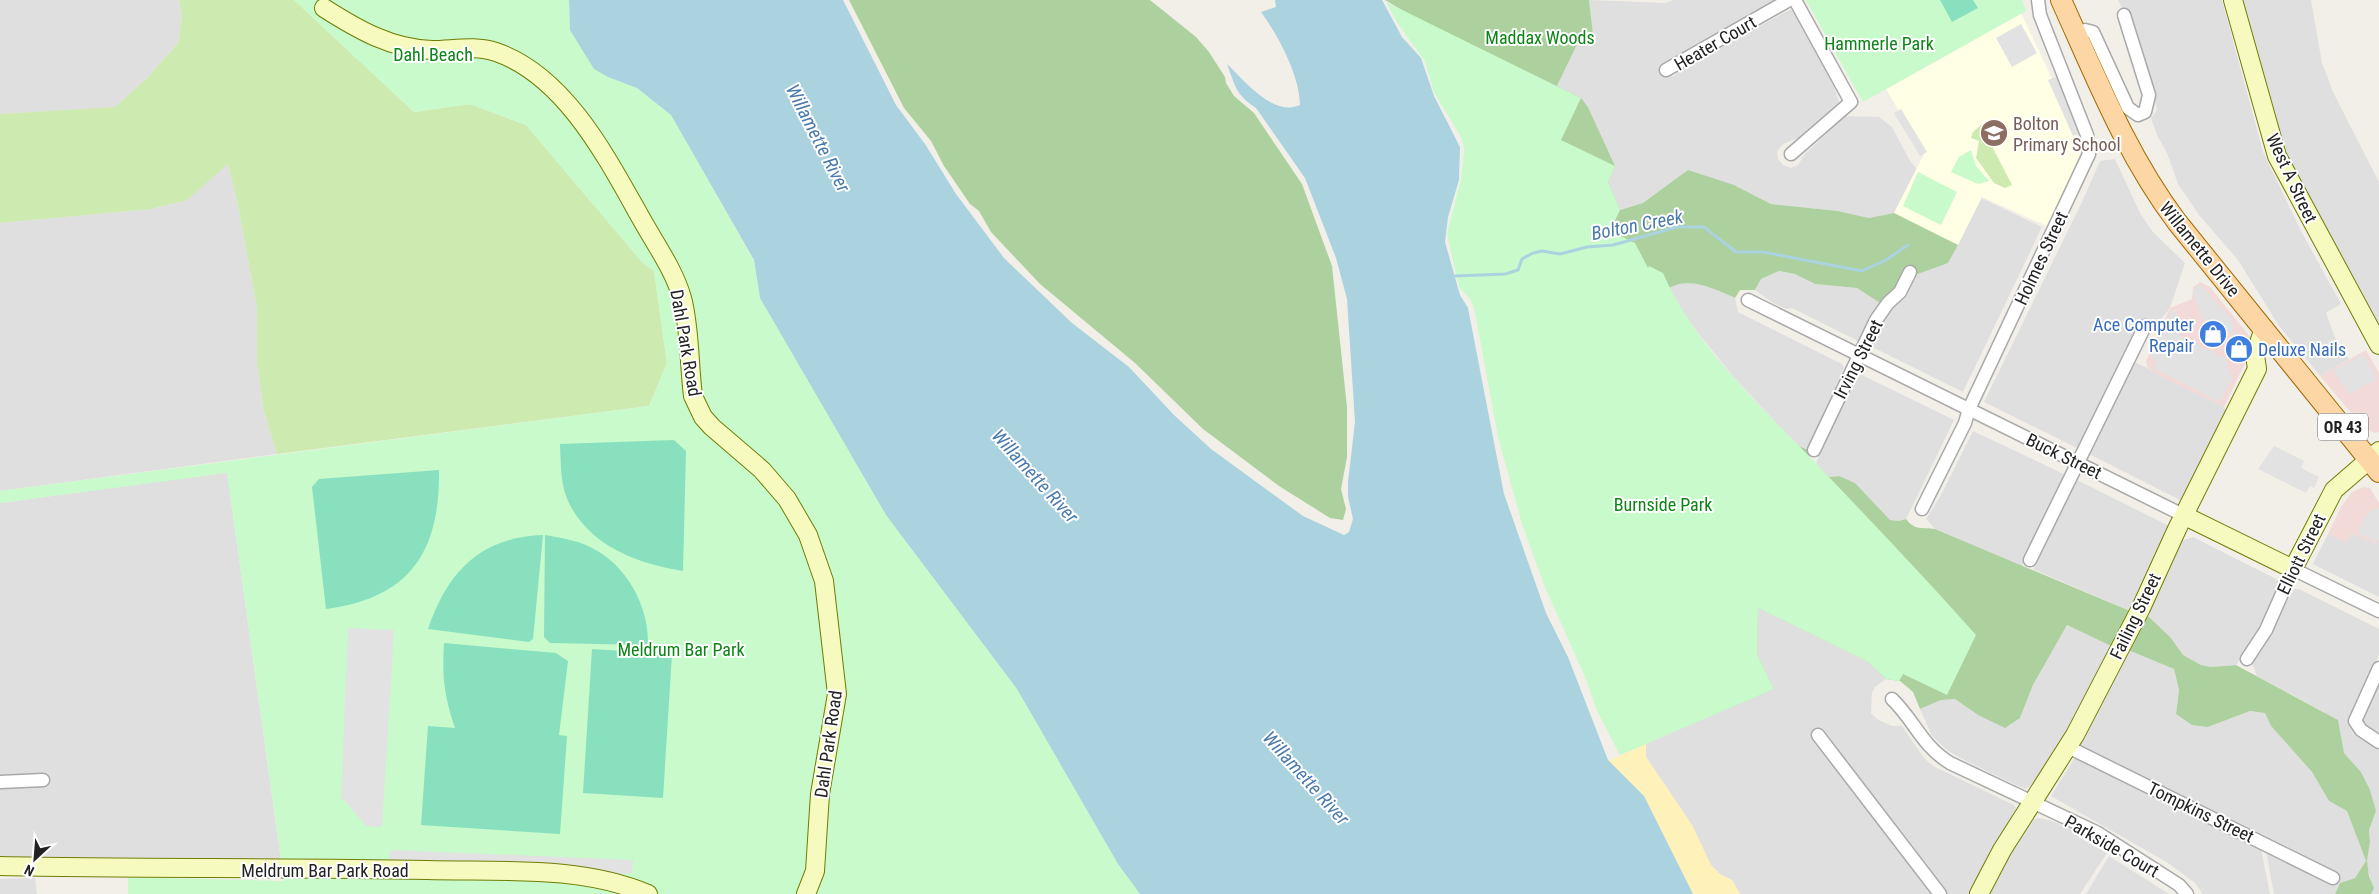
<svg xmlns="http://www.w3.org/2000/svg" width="2379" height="894" font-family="'Roboto Condensed',sans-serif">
<rect width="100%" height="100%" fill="#f2efe9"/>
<g fill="#e0dfdf">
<polygon points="0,0 179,0 182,16 178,43 147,78 115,108 0,114"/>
<polygon points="1589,0 1665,3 1673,0 1778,0 1664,71 1674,76 1678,71 1791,9 1801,23 1831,77 1839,102 1798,138 1783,144 1777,151 1778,159 1783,165 1791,168 1798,165 1805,154 1845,116 1879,117 1892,127 1910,161 1917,169 1894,213 1869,218 1838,211 1771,204 1734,185 1664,190 1643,203 1620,210 1608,182 1615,166 1588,107 1581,98 1557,86 1584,30 1593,34"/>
<polygon points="2118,0 2222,0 2263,152 2301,231 2341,304 2326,313 2336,340 2349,359 2320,376 2279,326 2238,260 2199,215 2178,184 2167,153 2157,135 2151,118 2157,110 2146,64 2135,32"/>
<polygon points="2243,0 2311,0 2322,63 2334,94 2379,182 2379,324 2310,202 2279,140 2250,35"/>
<polygon points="2115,159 2140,213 2153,232 2185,263 2170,308 2159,322 2141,324 2077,448 1984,402 2082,202 2100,161"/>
<polygon points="228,163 237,201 257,308 257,362 264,412 277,454 0,491 0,223 151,209 186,200"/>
<polygon points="1981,198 2042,227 1963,392 1870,346 1884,317 1907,295 1916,275 1948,262"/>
<polygon points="1779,271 1795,274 1815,284 1857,288 1883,305 1860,342 1792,308 1786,309 1773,303 1755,290 1761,279"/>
<polygon points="1692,283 1713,288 1735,298 1738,312 1842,364 1844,367 1808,450 1797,445 1731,374 1691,324 1675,301 1669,288 1676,284"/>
<polygon points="2133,361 2224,407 2227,414 2184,502 2087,453"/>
<polygon points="1860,374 1954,420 1906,519 1899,521 1890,520 1839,476 1829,477 1816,464 1822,445"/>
<polygon points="1973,431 2066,475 2022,566 1935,529 1926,519 1941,495"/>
<polygon points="227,472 281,861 0,859 0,503"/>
<polygon points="2077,480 2171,527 2130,611 2033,569"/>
<polygon points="2351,533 2375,544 2379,539 2379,597 2313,564 2328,534 2346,542"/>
<polygon points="2193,537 2282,582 2252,642 2236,665 2211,667 2201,665 2183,655 2171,638 2147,615 2181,541"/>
<polygon points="2294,589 2299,589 2379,629 2379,655 2349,717 2349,726 2354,735 2379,750 2379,894 2371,894 2373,888 2366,862 2355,878 2340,883 2335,894 2274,894 2266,851 2079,746 2128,650 2174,669 2179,690 2176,714 2208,727 2250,711 2265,713 2271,726 2312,772 2329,801 2347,811 2367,860 2370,842 2369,830 2376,811 2361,772 2344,753 2341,740 2324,712 2257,676 2252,664"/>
<polygon points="1758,608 1872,664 1886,679 1875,687 1872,693 1871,713 1877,719 1892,726 1902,726 1924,758 1933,766 2014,805 2016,808 2014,813 1972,894 1740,894 1732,880 1720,874 1711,865 1692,825 1646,757 1646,744 1774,689 1757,654"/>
<polygon points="2067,625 2111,646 2064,743 2054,752 2030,786 2026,789 2016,785 1968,762 1947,750 1932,736 1920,709 1941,700 1956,699 1978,715 2020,718 2033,685"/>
<polygon points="2379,684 2379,735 2363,722 2364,714"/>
<polygon points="2076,756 2261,849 2270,894 2203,894 2195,883 2168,863 2051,796"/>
<polygon points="2038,818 2052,821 2073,830 2078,837 2107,853 2080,894 1989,894 2029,821"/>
<polygon points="2109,856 2169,894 2086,894"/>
<polygon points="35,878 37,894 0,894 0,879"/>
</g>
<g fill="#f2dad9">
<polygon points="2200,282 2210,287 2252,339 2251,351 2224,407 2155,373 2147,367 2146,361 2170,308 2192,299 2193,287"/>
<polygon points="2366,350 2379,373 2379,432 2375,433 2364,428 2320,376"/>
<polygon points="2364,487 2370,488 2379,503 2379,539 2375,544 2351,533 2347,543 2328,534 2341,507 2352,492"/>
</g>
<polygon fill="#ffffe5" points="2021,13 2072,121 2079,144 2080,155 2047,226 1982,197 1958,245 1894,213 1924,154 1886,89"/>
<g fill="#cdebb0">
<polygon points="179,0 294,0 414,112 470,104 526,125 642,262 654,271 667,363 649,406 277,454 264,412 257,362 257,308 237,201 228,164 187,200 151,209 0,223 0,114 115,107 147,78 178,43 182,16"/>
<polygon points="1981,125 2012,185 2005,188 1994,183 1976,158 1979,141 1971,138 1973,132"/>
</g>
<g fill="#add19e">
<polygon points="849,0 1150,0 1196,37 1209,52 1225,77 1226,83 1234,96 1254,113 1302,184 1332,266 1347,407 1347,457 1341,489 1346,509 1343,520 1330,518 1279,486 1203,429 1135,363 1040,284 991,232 979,211 970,204 944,166 931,141 904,108"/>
<path d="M1385,0H1589L1593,34L1584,30L1557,86L1581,98L1588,107L1615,166L1608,182L1620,210L1643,203L1688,170L1734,185L1771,204L1838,211L1869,218L1894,213L1958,245L1948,263L1918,274L1907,269L1883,305L1857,288L1815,284L1795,274L1779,271L1761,279L1755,290H1740L1735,298C1715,289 1690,276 1669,288C1693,342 1756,401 1797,445L1808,450L1810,458L1829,477L1839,476L1855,483L1890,520L1899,521L1906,519C1915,531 1922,527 1935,529L2130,611L2111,646L2067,625L2033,685L2020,718L2005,728L1978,715L1955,699L1941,700L1920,709L1913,692L1900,681L1886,679L1867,661L1758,608L1757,654L1774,689L1633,749L1485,159L1407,13Z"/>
<polygon points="2147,615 2171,638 2183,655 2201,665 2211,667 2236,665 2338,720 2344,753 2361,772 2370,790 2376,811 2369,830 2370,842 2367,861 2369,876 2374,888 2371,894 2335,894 2340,883 2355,878 2366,861 2347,811 2329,801 2312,772 2271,726 2265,713 2250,711 2208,727 2192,725 2176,714 2179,690 2174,669 2128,650"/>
</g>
<polygon fill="#fff1ba" points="1646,744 1646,757 1692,825 1711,865 1720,874 1732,880 1740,894 1693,894 1644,796 1608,761"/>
<g fill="#c8facc">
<polygon points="294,0 569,0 570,30 608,77 637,88 671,115 754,261 760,298 886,515 1017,689 1118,864 1140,894 128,894 128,877 284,881 227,473 0,503 0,491 649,406 667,363 654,271 642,262 526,125 470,104 414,112"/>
<polygon points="1806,0 2022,0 2026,11 1863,102"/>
<path d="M1386,2L1581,98L1561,140L1615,166L1608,182L1620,210L1610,231L1635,243L1648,268L1649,266L1663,273C1694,344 1754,400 1808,455C1865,515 1922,574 1976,635L1947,695L1903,674L1899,681L1886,679L1867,661L1758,608L1757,654L1774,689L1620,755L1597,711L1585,677L1544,585L1522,524L1498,437L1474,307L1469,298L1459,287L1447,234L1461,179L1464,151L1462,139L1434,92L1425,61L1398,24Z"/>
<polygon points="1971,150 1976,166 1989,181 1978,184 1951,172 1959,157"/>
<polygon points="1918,172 1957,192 1941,225 1903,206"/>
</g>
<g fill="#88e0be">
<polygon points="1940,0 1973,0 1978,8 1952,22"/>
<path d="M674,440L686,451L683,571C639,564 592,547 570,505C560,487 561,464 560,444Z"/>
<path d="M439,470C440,553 409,598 326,609L312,487L319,479Z"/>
<path d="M543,535L533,639L529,642L428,629C447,572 481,537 543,535Z"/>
<path d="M545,535C561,538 576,540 590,547C626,564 649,605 648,645L550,643L544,637Z"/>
<path d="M444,643L556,653L568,661L559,735L567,736L560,834L421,825L428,726L455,728C444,695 442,678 444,643Z"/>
<polygon points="592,649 672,654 663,798 583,793"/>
</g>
<g fill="#e2e2e2">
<polygon points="2021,24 2037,53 2012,67 1996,38"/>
<polygon points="2058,76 2081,133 2073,136 2048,80"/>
<polygon points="1901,109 1927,152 1920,156 1894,113"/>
<polygon points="2200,284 2233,321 2234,330 2239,334 2237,336 2222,327 2220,331 2207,325 2202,318 2193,293 2193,290"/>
<polygon points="2172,310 2175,310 2182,331 2180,336 2225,358 2232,378 2220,402 2153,368 2157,361 2150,357"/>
<polygon points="2364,354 2377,379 2349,394 2333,370"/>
<polygon points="2274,446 2304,461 2301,468 2319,477 2314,488 2310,486 2306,493 2258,469"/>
<polygon points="2374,509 2379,509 2379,538 2376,542 2358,533 2364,518"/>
<polygon points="348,628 394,630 382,827 366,826 346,802 341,799"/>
<polygon points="390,850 633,860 632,873 593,879 389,870"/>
</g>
<path fill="#aad3df" d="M569,0H843L896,105L925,144L956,194L1004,258L1072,323L1129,367L1174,415L1211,449L1303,516L1344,535L1349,532L1353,519L1348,497V482L1355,422L1347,299L1336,258L1305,178L1256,108C1236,95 1235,86 1227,64C1245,81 1273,117 1300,105C1300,76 1278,35 1261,12L1276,7L1275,0H1382L1402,37L1421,58L1434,96L1460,147L1459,180L1448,217L1445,242L1460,295L1468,308L1504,494L1546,613L1568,657L1608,760L1644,796L1693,894H1140L1118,864L1017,689L886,515L760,298L754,260L671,115L637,88L608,77L594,69L570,30Z"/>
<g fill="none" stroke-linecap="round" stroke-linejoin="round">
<polyline stroke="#aad3df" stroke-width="3" points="1455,276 1505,274 1518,270 1522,259 1533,253 1542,251 1560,254 1587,247 1613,245 1677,227 1704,227 1736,252 1763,252 1862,271 1886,260 1908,245"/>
<defs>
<g id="street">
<polyline points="2076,34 2085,30 2093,32 2128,108 2138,115 2145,112 2149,95 2124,15"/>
<polyline points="1666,70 1789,0"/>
<polyline points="1791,154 1851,102 1795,0"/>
<polyline points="1748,300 2185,516"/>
<polyline points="1814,450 1876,320 1888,303 1900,292 1910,272"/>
<polyline points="1922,509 1965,423 1969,409 2089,154 2087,135 2040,15 2038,0"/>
<polyline points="2030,560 2145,326"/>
<polyline points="2247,659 2266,630 2293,569 2379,611"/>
<polyline points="2379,668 2355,721 2361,730 2379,742"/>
<path d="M1892,699C1915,721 1921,745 1950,763L2098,833L2179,885L2187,894"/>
<polyline points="1818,735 1940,894"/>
<polyline points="2068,747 2333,878"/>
<polyline points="0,782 43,780"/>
</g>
<g id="secondary">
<polyline points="2233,0 2277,156 2379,345"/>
<path d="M324,8C357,29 391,49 432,50C453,50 475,45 496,52C566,76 608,160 642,220C656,245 674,270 682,298C690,327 689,365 693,396L703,417L712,427L762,470L787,499L808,535L824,581L837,694L820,794L815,871L806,894"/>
<polyline points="2185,516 2293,569 2334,490 2379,451"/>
<path d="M0,866C142,869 285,867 427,870C500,872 580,865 648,894"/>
<polyline points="1979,894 2002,850 2075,735 2141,608 2177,529 2257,369 2255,355 2264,328"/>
</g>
<path id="primary" d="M2061,0C2096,77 2126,154 2177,222L2379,472"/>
</defs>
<use href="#street" stroke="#a9a9a9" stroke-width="15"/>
<use href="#secondary" stroke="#707d05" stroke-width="20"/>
<use href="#primary" stroke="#a06b00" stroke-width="22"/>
<use href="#street" stroke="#fff" stroke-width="12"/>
<use href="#secondary" stroke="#f7fabf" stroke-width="18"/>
<use href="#primary" stroke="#fcd6a4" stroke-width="20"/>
</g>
<defs>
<symbol id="school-disc" viewBox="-11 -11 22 22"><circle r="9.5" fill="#8d6e63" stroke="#fff"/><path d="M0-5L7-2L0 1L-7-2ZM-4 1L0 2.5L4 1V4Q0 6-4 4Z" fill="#fff"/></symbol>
<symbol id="shop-disc" viewBox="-11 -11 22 22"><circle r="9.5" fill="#3f7fe0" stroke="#fff"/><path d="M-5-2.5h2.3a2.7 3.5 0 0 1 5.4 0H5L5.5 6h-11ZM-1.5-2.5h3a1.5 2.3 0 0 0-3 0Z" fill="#fff"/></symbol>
</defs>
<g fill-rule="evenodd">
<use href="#school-disc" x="1978" y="117" width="32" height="32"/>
<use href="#shop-disc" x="2197" y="318" width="32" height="32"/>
<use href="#shop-disc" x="2223" y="333" width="32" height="32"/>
</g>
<g text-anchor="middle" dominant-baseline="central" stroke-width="4" stroke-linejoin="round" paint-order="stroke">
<rect fill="#fff" stroke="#646464" stroke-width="1" x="2318" y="413.5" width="50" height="27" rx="4"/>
<g font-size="16" font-weight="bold" fill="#222">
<text x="2343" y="427">OR 43</text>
</g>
<g font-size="18" fill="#0c8416" stroke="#fff">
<text x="1540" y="37">Maddax Woods</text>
<text x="1879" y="43">Hammerle Park</text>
<text x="433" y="54">Dahl Beach</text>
<text x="1663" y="504">Burnside Park</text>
<text x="681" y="649">Meldrum Bar Park</text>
</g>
<g font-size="18" fill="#222" stroke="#fff">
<text transform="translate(1715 43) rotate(-30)">Heater Court</text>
<text transform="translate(2292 178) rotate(65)">West A Street</text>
<text transform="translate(2200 249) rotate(51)">Willamette Drive</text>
<text transform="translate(2041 258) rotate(-65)">Holmes Street</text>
<text transform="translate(686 343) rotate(80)">Dahl Park Road</text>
<text transform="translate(1858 359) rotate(-63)">Irving Street</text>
<text transform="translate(2064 456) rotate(26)">Buck Street</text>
<text transform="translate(2301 554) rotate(-64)">Elliott Street</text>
<text transform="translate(2135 616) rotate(-64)">Failing Street</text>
<text transform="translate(828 744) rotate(-82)">Dahl Park Road</text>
<text transform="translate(2201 812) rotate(26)">Tompkins Street</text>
<text transform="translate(2112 846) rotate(30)">Parkside Court</text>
<text x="325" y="870">Meldrum Bar Park Road</text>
</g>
<g font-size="18" fill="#785e54" stroke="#fff" text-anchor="start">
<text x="2013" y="123">Bolton<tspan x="2013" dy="21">Primary School</tspan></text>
</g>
<g font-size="18" fill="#366cbe" stroke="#fff" text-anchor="end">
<text x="2194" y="324">Ace Computer<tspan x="2194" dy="21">Repair</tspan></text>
<text x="2258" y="349" text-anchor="start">Deluxe Nails</text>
</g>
<g font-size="19" font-style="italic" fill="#4a7aab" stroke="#fff">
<text transform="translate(818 138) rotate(63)">Willamette River</text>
<text transform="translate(1637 225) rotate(-11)">Bolton Creek</text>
<text transform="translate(1035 476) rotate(48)">Willamette River</text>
<text transform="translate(1306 778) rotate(48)">Willamette River</text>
</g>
</g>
<g transform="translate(35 859) rotate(206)" stroke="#ffffff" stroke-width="4" paint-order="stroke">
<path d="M0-4L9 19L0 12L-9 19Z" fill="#222222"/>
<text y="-8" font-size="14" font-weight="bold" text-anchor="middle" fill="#222222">N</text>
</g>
</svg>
